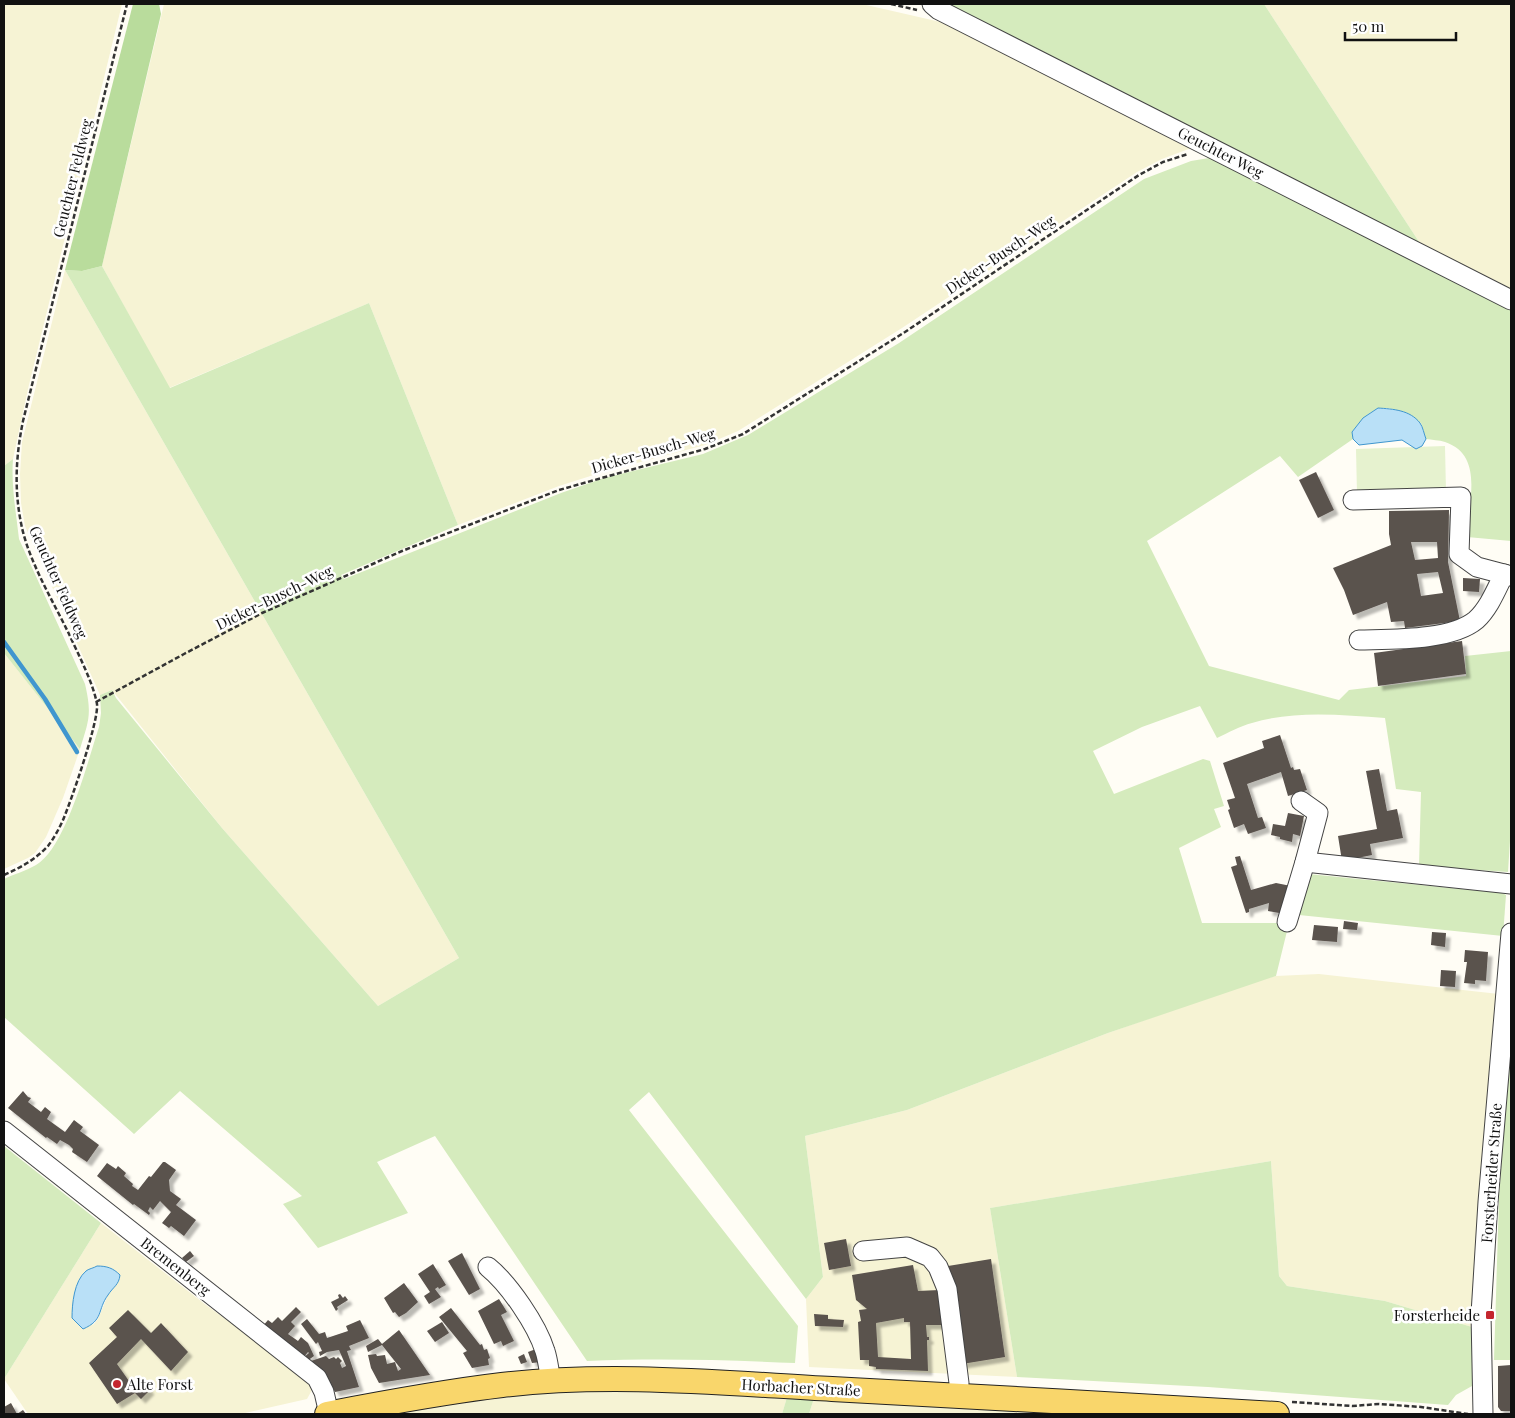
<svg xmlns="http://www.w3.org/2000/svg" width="1515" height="1418" font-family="'Playfair Display',serif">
<defs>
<filter id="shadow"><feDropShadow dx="4.5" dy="4.5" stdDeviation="1" flood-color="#0004"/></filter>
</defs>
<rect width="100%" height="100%" fill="#fffdf5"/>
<g fill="#f6f3d4" fill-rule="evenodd">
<polygon points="4,4 122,4 28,389 13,459 4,466"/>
<polygon points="164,4 862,4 958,26 1194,147 1162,159 1137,172 902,328 738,431 705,445 603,472 559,486 458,525 369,303 169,388 102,266"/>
<polygon points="1264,4 1511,4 1511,294 1425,251"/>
<polygon points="65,270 459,958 378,1006 222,828 112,690 100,695 25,526 21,503 20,474 22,442"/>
<polygon points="4,653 80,749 63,798 46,837 35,853 28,858 4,869"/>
<polygon points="1319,974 1499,994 1472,1327 1385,1301 1287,1286 1279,1276 1271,1161 990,1208 1017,1377 809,1367 806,1299 823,1277 805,1136 907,1110 1108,1033 1256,981 1276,976"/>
<path d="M101,1223L206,1305L308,1378L312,1390L307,1399L241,1414H28L4,1379ZM85,1271L112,1290L108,1295L98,1319L93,1325L74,1294Z"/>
<polygon points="586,1386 788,1394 782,1414 373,1414 426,1404"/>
<polygon points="815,1395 1119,1414 809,1414"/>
</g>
<g fill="#d5ebbd">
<polygon points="944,4 1264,4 1425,251"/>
<path d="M1209,158H1221L1511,307V541L1467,537C1467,505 1486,456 1445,442C1439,440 1432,440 1426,439L1421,423C1388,405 1378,398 1352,432L1353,439L1298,477L1280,456L1147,541L1209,666L1339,700L1349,690L1466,676L1465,656L1511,651V825L1508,872L1419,866L1421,792L1396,789L1385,718C1341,715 1295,710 1252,723C1240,726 1228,733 1217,738L1200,706L1142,727L1093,751L1114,794L1203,759L1210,761L1224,806L1214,809L1221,827L1179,848L1202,923H1289L1276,976L1108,1033L907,1110L805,1136L823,1277L806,1299L649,1092L629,1110L798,1326L795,1363C726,1360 657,1358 587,1361L435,1136L377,1162L408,1213L318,1248L283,1204L302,1196L180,1091L134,1134L4,1017V879C14,874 26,871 36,865C66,848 88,760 99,727L101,713L100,695L112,690L116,698L222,828L378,1006L459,958L65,270L82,271L102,266L170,388L369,303L458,525L341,575L344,579L561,493L604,478L703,454L748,435L899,343L1144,179L1191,161Z"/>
<path d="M13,459C11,486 16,512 19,539L85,684C92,714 89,720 80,749L4,653V466Z"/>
<polygon points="1308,874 1502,893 1506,895 1503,936 1299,915"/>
<polygon points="1511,1025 1511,1360 1494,1360 1499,1198"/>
<polygon points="4,1146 101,1223 4,1379"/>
<polygon points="1271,1161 1279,1276 1287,1286 1385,1301 1472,1327 1472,1386 1456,1395 1448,1405 1208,1387 1017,1377 990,1208"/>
<polygon points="788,1394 815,1395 809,1414 782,1414"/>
</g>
<polygon fill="#b9dc9c" points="133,4 159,4 161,14 102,266 82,271 65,270"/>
<polygon fill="#e6f2cf" points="1445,446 1446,492 1357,494 1356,449"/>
<g fill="#b9e0f7" stroke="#3f96cf">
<path d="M1378,408C1393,409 1410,410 1420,423C1423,427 1424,434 1426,439L1422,446L1416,449L1402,440L1359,445L1353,439L1352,432L1363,418Z"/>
<path d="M97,1266C107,1266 113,1268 120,1275C119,1285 113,1287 108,1295C97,1310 104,1320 83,1329L72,1318C72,1304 74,1281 86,1271C88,1269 94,1268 97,1266Z"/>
</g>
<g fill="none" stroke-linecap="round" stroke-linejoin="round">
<polyline stroke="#3f96cf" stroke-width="4.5" points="4,642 45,699 77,752"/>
</g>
<g fill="#5a524d" fill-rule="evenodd" filter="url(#shadow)">
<polygon points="1316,472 1334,510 1318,518 1299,480"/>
<path d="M1449,510L1448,562L1460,621L1405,628L1404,621L1391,622L1387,602L1353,615L1344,590L1333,568L1391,545L1389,534V511ZM1411,542H1437L1438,558L1415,560ZM1438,572L1443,593L1421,596L1417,574Z"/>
<polygon points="1463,578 1480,579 1479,592 1463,591"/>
<polygon points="1462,641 1466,674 1378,686 1374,653"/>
<polygon points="1280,735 1291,768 1293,767 1294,770 1300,769 1307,790 1288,796 1281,772 1247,784 1258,818 1262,817 1266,828 1248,834 1244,824 1234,828 1228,810 1230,809 1227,800 1235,798 1223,763 1264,748 1262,741"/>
<polygon points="1379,769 1387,811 1397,809 1403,838 1370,844 1372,855 1342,861 1338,836 1377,829 1366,771"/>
<polygon points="1288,813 1304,816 1300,836 1293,834 1292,842 1280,839 1280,837 1271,835 1273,824 1285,826"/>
<polygon points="1240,856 1251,890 1276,883 1291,886 1285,914 1268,911 1269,903 1249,909 1249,912 1246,913 1231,867 1237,865 1235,857"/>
<polygon points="1344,921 1358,923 1357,930 1343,929"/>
<polygon points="1314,925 1338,927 1337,942 1312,940"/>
<polygon points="1432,932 1446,933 1445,947 1431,945"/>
<polygon points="1465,950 1488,952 1486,981 1475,980 1475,984 1464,983 1467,962 1464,962"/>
<polygon points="1441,970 1456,971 1455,987 1440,986"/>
<polygon points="23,1091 28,1097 31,1098 28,1102 41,1112 45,1107 51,1112 47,1119 65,1132 74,1120 83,1127 80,1131 99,1145 87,1162 72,1152 73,1149 69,1145 60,1140 57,1144 47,1137 46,1138 8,1108"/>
<polygon points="163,1162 165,1162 176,1170 169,1180 170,1191 181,1199 176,1205 196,1220 184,1236 171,1226 169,1228 162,1223 171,1212 160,1201 153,1210 150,1207 148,1211 150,1213 149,1215 134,1204 133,1205 97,1176 107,1163 116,1169 118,1166 126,1173 124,1176 133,1184 132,1186 138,1190 149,1176 151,1177"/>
<polygon points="846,1239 851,1266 829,1270 824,1243"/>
<polygon points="190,1251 194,1256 186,1262 182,1258"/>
<polygon points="462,1253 480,1289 469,1295 448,1261"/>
<polygon points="991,1259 1005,1357 962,1364 948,1266"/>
<polygon points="433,1264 446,1285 439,1289 438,1287 435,1289 441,1297 429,1304 424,1296 430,1292 418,1274"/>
<path d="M913,1265L918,1291L939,1290L941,1302V1325H926L927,1337H929V1340H927L928,1371L876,1369V1367L869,1366V1360H860L858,1322L861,1321L859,1310L867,1309L856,1300L852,1275ZM904,1318V1322H910L911,1359L878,1357L876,1323Z"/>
<polygon points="404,1283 418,1302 406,1313 399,1317 395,1312 393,1313 384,1298"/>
<polygon points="340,1294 343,1298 345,1296 348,1300 337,1307 338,1309 336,1311 331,1302 339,1298 338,1295"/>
<polygon points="499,1299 507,1312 501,1315 514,1341 503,1346 501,1341 494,1344 478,1311"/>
<polygon points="296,1307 301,1312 291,1322 295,1326 288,1334 298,1341 301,1337 308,1343 314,1356 307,1361 303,1358 309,1353 308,1352 303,1358 262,1327 268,1320 272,1323 278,1317 282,1321"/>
<polygon points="451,1308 480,1345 482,1344 484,1350 487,1349 490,1358 488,1359 489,1365 472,1368 463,1353 467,1351 439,1317"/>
<polygon points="128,1310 151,1333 161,1323 188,1352 171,1371 141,1339 117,1364 136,1391 144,1384 150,1390 141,1399 135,1393 117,1404 89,1363 117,1337 109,1328"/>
<polygon points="814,1314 828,1315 828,1319 844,1320 843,1327 815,1326"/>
<polygon points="307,1319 319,1334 325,1332 327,1338 348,1331 346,1326 360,1320 369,1338 349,1346 351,1350 347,1351 359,1387 335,1392 329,1381 311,1361 326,1356 329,1359 334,1357 336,1359 338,1357 342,1361 340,1363 342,1368 346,1366 339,1350 327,1352 320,1356 319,1352 322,1351 318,1342 316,1344 301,1324"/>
<polygon points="442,1322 449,1333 435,1342 427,1331"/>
<polygon points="399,1330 430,1375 379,1383 371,1368 368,1355 376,1354 377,1356 385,1355 387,1364 395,1362 398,1371 401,1369 382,1345 368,1352 366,1346 378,1339 382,1344"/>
<polygon points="536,1349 541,1362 532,1363 528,1352"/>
<polygon points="524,1354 527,1362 521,1364 518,1357"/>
<polygon points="1511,1365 1511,1411 1501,1411 1498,1407 1498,1366"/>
<polygon points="11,1403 17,1414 23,1410 26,1414 4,1414 4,1407"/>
</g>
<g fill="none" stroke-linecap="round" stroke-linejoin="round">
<defs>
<g id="minor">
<polyline points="932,4 939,10 1511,300"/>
<polyline points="1353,500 1461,497 1459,554 1477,567 1511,576"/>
<path d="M1359,640C1391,639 1451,641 1476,620C1489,608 1496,590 1504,574"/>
<polyline points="1305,862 1511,884"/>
<polyline points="1287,922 1305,862 1318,813 1301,801"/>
<polyline points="4,1131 317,1378 324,1392 329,1414"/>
<polyline points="863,1251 907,1247 930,1257 938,1267 947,1289 959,1383 958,1396"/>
<path d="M488,1267C509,1284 537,1325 545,1351C548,1360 549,1371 551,1381"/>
<polyline points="1483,1414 1481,1314 1488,1202 1511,933"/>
</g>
<path id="major" d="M327,1414C384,1403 443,1392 502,1385C611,1372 722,1383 832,1389C980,1397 1129,1405 1277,1414"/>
</defs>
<use href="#minor" stroke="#444" stroke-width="21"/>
<use href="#major" stroke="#222" stroke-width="26"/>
<g stroke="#333" stroke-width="2.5" stroke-dasharray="5 2.5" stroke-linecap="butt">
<polyline points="891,4 917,10"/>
<polyline points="96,702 184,654 262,613 402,551 559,490 705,449 743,434 905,332 1139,175 1163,162 1188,154"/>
<path d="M4,875C20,868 36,859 48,846C54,838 59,829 63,820C71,801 99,721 97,704C93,682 78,654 69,634C52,599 28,560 21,523C14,488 16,455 23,421L127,4"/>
<polyline points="1292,1402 1352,1406 1379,1404 1421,1407 1468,1414"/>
</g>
<use href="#minor" stroke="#fff" stroke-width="19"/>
<use href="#major" stroke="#f9d66b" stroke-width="24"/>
</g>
<g fill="#c4262e" stroke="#fff" stroke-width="2">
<rect x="1485" y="1310" width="10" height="10" rx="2.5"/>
<circle cx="117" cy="1384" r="5"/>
</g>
<g text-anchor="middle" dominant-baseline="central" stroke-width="5" stroke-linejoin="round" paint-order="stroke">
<g font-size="15" fill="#111" stroke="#fff">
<text transform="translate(1221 152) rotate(27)">Geuchter Weg</text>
<text transform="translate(72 178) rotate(-76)">Geuchter Feldweg</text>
<text transform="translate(1000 254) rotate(-34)">Dicker-Busch-Weg</text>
<text transform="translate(653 450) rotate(-16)">Dicker-Busch-Weg</text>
<text transform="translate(59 582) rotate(66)">Geuchter Feldweg</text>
<text transform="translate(274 597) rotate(-26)">Dicker-Busch-Weg</text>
<text transform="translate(1491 1173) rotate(-86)">Forsterheider Straße</text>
<text transform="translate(176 1266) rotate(38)">Bremenberg</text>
<text transform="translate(801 1387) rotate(3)">Horbacher Straße</text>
</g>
<g font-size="15" fill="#111" stroke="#fff" text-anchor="end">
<text x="1480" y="1315">Forsterheide</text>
<text x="127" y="1384" text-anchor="start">Alte Forst</text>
</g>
</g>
<rect width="1515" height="1418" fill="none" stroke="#111111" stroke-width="10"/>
<path d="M1345 32v8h111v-8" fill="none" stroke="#111111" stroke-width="2.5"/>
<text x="1352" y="32" font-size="15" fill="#111111" stroke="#ffffff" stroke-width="4" paint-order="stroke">50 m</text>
</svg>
